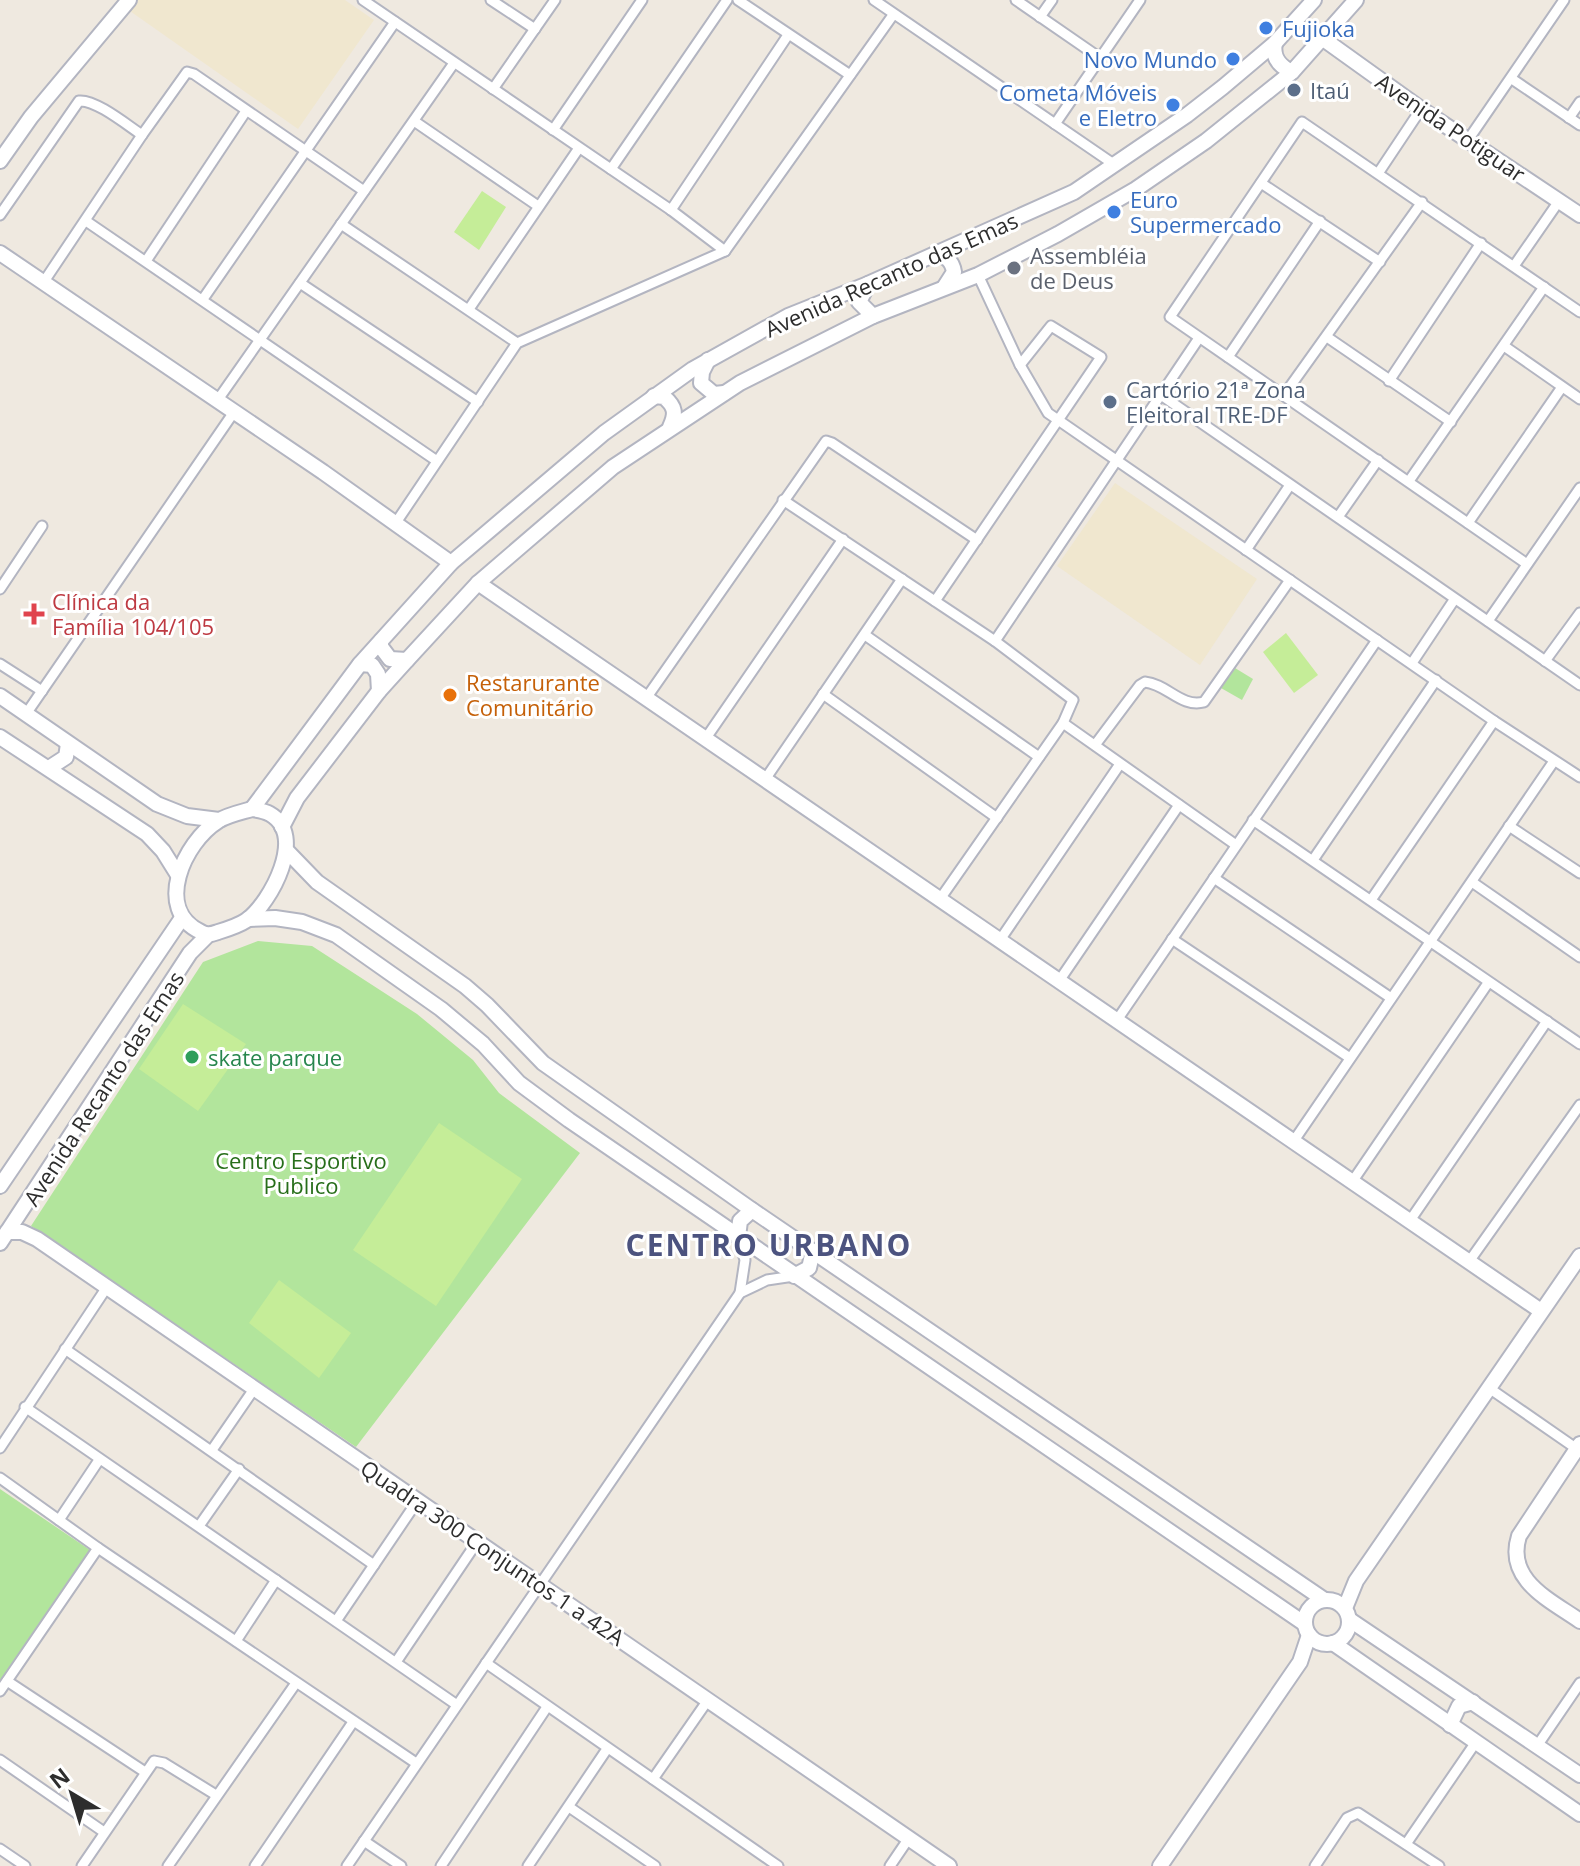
<svg xmlns="http://www.w3.org/2000/svg" width="1580" height="1866" font-family="'Open Sans',sans-serif">
<rect width="100%" height="100%" fill="#efe9e0"/>
<g fill="#f0e7cf">
<polygon points="137,0 345,0 374,20 298,129 127,9"/>
<polygon points="1115,483 1257,579 1200,665 1057,566"/>
</g>
<g fill="#b2e59c">
<polygon points="1235,668 1253,679 1242,700 1221,688"/>
<polygon points="258,941 312,946 417,1014 473,1060 499,1093 580,1153 356,1447 31,1226 203,962"/>
<polygon points="0,1489 90,1550 0,1681"/>
</g>
<g fill="#c5ed98">
<polygon points="482,191 506,207 479,250 454,232"/>
<polygon points="1286,633 1318,675 1294,693 1263,652"/>
<polygon points="183,1004 246,1044 198,1111 139,1069"/>
<polygon points="439,1123 522,1179 436,1306 353,1250"/>
<polygon points="279,1280 351,1333 319,1378 249,1323"/>
</g>
<g fill="none" stroke-linecap="round" stroke-linejoin="round">
<defs>
<g id="street">
<polyline points="363,0 671,210 725,251"/>
<polyline points="491,0 535,29"/>
<polyline points="738,0 850,75"/>
<polyline points="874,0 1115,165"/>
<polyline points="1016,0 1100,58"/>
<polyline points="1040,17 1052,0"/>
<polyline points="1512,79 1580,125"/>
<polyline points="493,89 555,0"/>
<polyline points="1569,118 1580,102"/>
<polyline points="414,121 538,206"/>
<polyline points="1055,124 1140,0"/>
<polyline points="553,130 642,0"/>
<polyline points="1468,140 1564,0"/>
<polyline points="611,169 727,0"/>
<polyline points="1379,172 1421,109"/>
<polyline points="1261,183 1380,262"/>
<polyline points="671,210 788,35"/>
<path d="M0,215L79,101C95,99 127,125 142,135"/>
<polyline points="86,221 437,461"/>
<polyline points="341,224 517,343"/>
<polyline points="146,261 246,111"/>
<polyline points="1514,266 1559,201"/>
<polyline points="978,275 1020,365 1048,413 1494,721 1580,777"/>
<polyline points="43,283 142,135 187,72 194,74 364,191"/>
<polyline points="300,283 478,402"/>
<polyline points="203,299 395,22"/>
<polyline points="469,309 579,148"/>
<polyline points="1327,337 1451,422"/>
<polyline points="1504,346 1580,399"/>
<polyline points="1228,357 1320,221"/>
<polyline points="1389,381 1481,243"/>
<polyline points="1161,395 1580,685"/>
<polyline points="1284,395 1422,202"/>
<polyline points="217,401 454,63"/>
<polyline points="1409,481 1544,287"/>
<polyline points="783,500 995,641 1073,700 1063,723 940,899"/>
<polyline points="1338,517 1378,460"/>
<polyline points="1468,523 1562,387"/>
<polyline points="395,524 517,343 725,251 893,15"/>
<polyline points="1246,550 1290,485"/>
<polyline points="1527,564 1170,317 1302,122 1580,312"/>
<polyline points="0,589 42,526"/>
<polyline points="935,601 1101,357 1051,326 1020,365"/>
<polyline points="1488,621 1580,488"/>
<polyline points="865,635 1039,757"/>
<polyline points="995,641 1199,338"/>
<polyline points="1545,661 1580,613"/>
<polyline points="1412,663 1454,600"/>
<polyline points="0,664 42,691"/>
<polyline points="823,694 997,818"/>
<polyline points="647,697 826,441 832,443 977,540"/>
<polyline points="26,714 234,412"/>
<polyline points="1063,723 1236,845"/>
<polyline points="706,738 843,539"/>
<path d="M1095,745L1140,685L1145,682C1167,684 1181,708 1204,702L1290,580"/>
<polyline points="766,778 902,579"/>
<polyline points="1253,820 1580,1044"/>
<polyline points="1509,826 1580,873"/>
<polyline points="1313,860 1436,680"/>
<polyline points="1214,878 1391,998"/>
<polyline points="1472,882 1580,957"/>
<polyline points="1371,900 1494,721"/>
<polyline points="1172,939 1350,1058"/>
<polyline points="1000,940 1120,764"/>
<polyline points="1059,981 1179,805"/>
<polyline points="1117,1020 1377,640"/>
<polyline points="1293,1142 1554,761"/>
<polyline points="1352,1182 1488,983"/>
<polyline points="1409,1222 1547,1021"/>
<polyline points="738,1237 745,1260 740,1293"/>
<polyline points="1468,1263 1580,1105"/>
<polyline points="65,1349 374,1565"/>
<polyline points="1489,1388 1577,1449"/>
<polyline points="25,1407 457,1705"/>
<polyline points="0,1448 107,1287"/>
<polyline points="212,1450 254,1389"/>
<polyline points="0,1478 98,1548 416,1763"/>
<polyline points="59,1520 99,1460"/>
<polyline points="199,1526 239,1469"/>
<polyline points="336,1621 418,1500"/>
<polyline points="236,1641 276,1580"/>
<polyline points="396,1662 477,1542"/>
<polyline points="486,1663 778,1866"/>
<polyline points="7,1681 145,1772"/>
<polyline points="0,1691 98,1548"/>
<polyline points="1537,1746 1580,1683"/>
<polyline points="0,1760 104,1832"/>
<polyline points="653,1779 708,1700"/>
<polyline points="569,1807 655,1866"/>
<polyline points="364,1841 401,1866"/>
<polyline points="1406,1844 1476,1742"/>
<polyline points="0,1849 25,1866"/>
<polyline points="82,1866 154,1761 164,1763 216,1795"/>
<polyline points="168,1866 296,1683"/>
<polyline points="255,1866 353,1722"/>
<polyline points="347,1866 740,1293 767,1280 794,1276"/>
<polyline points="441,1866 547,1707"/>
<polyline points="528,1866 607,1749"/>
<polyline points="890,1866 909,1838"/>
<polyline points="1315,1866 1347,1818 1358,1813 1439,1866"/>
</g>
<g id="secondary">
<polyline points="1322,38 1421,109 1580,215"/>
<path d="M1275,43C1272,57 1279,66 1292,72"/>
<polyline points="0,161 31,117 129,0"/>
<polyline points="0,253 323,472 451,563"/>
<path d="M935,254C946,256 952,260 954,272L945,286"/>
<polyline points="868,284 859,302 873,316"/>
<polyline points="708,360 702,372 701,383 714,394 724,393"/>
<path d="M654,396L664,397C676,407 676,414 670,427"/>
<polyline points="478,583 1541,1311"/>
<polyline points="381,641 381,647 390,659 407,660"/>
<polyline points="360,664 372,665 378,674 379,691"/>
<polyline points="0,696 157,804 187,816 219,820"/>
<polyline points="0,737 147,834 163,851 178,875"/>
<polyline points="49,768 66,757 68,744"/>
<polyline points="252,809 360,664 451,563 604,433 693,369 788,316 868,284 1074,192 1187,115 1223,87 1275,43 1314,0"/>
<path d="M252,809C258,810 265,811 270,814C307,835 271,902 247,920C238,926 228,929 218,932C212,934 207,936 201,932C153,910 184,842 218,821C227,815 242,812 252,809Z"/>
<polyline points="282,827 297,798 379,691 407,660 478,583 613,467 740,383 873,316 978,275 1058,234 1136,189 1206,141 1292,72 1356,0"/>
<polyline points="287,851 317,882 465,986 487,1005 543,1063 752,1210 1323,1599"/>
<polyline points="248,919 275,918 302,922 336,935 441,1009 483,1044 519,1083 569,1120 1305,1624"/>
<polyline points="0,1186 182,918"/>
<polyline points="7,1232 22,1232 37,1239 949,1866"/>
<polyline points="738,1237 740,1221 752,1210"/>
<polyline points="0,1243 190,953 208,935"/>
<polyline points="794,1276 809,1268 813,1251"/>
<path d="M1580,1444L1519,1536C1505,1580 1550,1600 1580,1621"/>
<circle cx="1327" cy="1622" r="22"/>
<polyline points="1345,1608 1356,1581 1580,1256"/>
<polyline points="1350,1620 1580,1775"/>
<polyline points="1333,1643 1580,1814"/>
<polyline points="1450,1725 1459,1706 1473,1702"/>
<polyline points="1160,1866 1300,1662 1309,1635"/>
</g>
</defs>
<use href="#street" stroke="#b3b5c1" stroke-width="13"/>
<use href="#secondary" stroke="#b3b5c1" stroke-width="18"/>
<use href="#street" stroke="#fff" stroke-width="9"/>
<use href="#secondary" stroke="#fff" stroke-width="14"/>
</g>
<g fill="#3f7fe0" stroke="#fff" stroke-width="3">
<circle cx="1266" cy="28" r="8"/>
<circle cx="1233" cy="59" r="8"/>
<circle cx="1173" cy="105" r="8"/>
<circle cx="1114" cy="212" r="8"/>
</g>
<g fill="#5c6f8a" stroke="#fff" stroke-width="3">
<circle cx="1294" cy="90" r="8"/>
<circle cx="1110" cy="402" r="8"/>
</g>
<circle fill="#6b7280" stroke="#fff" stroke-width="3" cx="1014" cy="268" r="8"/>
<path fill="#e0444e" stroke="#fff" stroke-width="3" d="M30 602h8v8h8v8h-8v8h-8v-8h-8v-8h8z"/>
<circle fill="#e8710a" stroke="#fff" stroke-width="3" cx="450" cy="695" r="8"/>
<circle fill="#2e9e5b" stroke="#fff" stroke-width="3" cx="192" cy="1057" r="8"/>
<g text-anchor="middle" dominant-baseline="central" stroke-width="6" stroke-linejoin="round" paint-order="stroke">
<g font-size="22" fill="#366cbe" stroke="#fff" text-anchor="start">
<text x="1282" y="28">Fujioka</text>
<text x="1217" y="59" text-anchor="end">Novo Mundo</text>
<text x="1157" y="92" text-anchor="end">Cometa Móveis<tspan x="1157" dy="25">e Eletro</tspan></text>
<text x="1130" y="199">Euro<tspan x="1130" dy="25">Supermercado</tspan></text>
</g>
<g font-size="22" fill="#4e5e75" stroke="#fff" text-anchor="start">
<text x="1310" y="90">Itaú</text>
<text x="1126" y="389">Cartório 21ª Zona<tspan x="1126" dy="25">Eleitoral TRE-DF</tspan></text>
</g>
<g font-size="22" fill="#2d2d2d" stroke="#fff">
<text transform="translate(1451 127) rotate(34)">Avenida Potiguar</text>
<text transform="translate(891 274) rotate(-24)">Avenida Recanto das Emas</text>
<text transform="translate(103 1088) rotate(-57)">Avenida Recanto das Emas</text>
<text transform="translate(493 1552) rotate(34)">Quadra 300 Conjuntos 1 a 42A</text>
</g>
<g font-size="22" fill="#5b616d" stroke="#fff" text-anchor="start">
<text x="1030" y="255">Assembléia<tspan x="1030" dy="25">de Deus</tspan></text>
</g>
<g font-size="22" fill="#be3a42" stroke="#fff" text-anchor="start">
<text x="52" y="601">Clínica da<tspan x="52" dy="25">Família 104/105</tspan></text>
</g>
<g font-size="22" fill="#c56008" stroke="#fff" text-anchor="start">
<text x="466" y="682">Restarurante<tspan x="466" dy="25">Comunitário</tspan></text>
</g>
<g font-size="22" fill="#27864d" stroke="#fff" text-anchor="start">
<text x="208" y="1057">skate parque</text>
</g>
<g font-size="22" fill="#276e1a" stroke="#fff">
<text x="301" y="1160">Centro Esportivo<tspan x="301" dy="25">Publico</tspan></text>
</g>
<g font-size="30" font-weight="bold" letter-spacing="2" fill="#4c537f" stroke="#fff">
<text x="769" y="1244">CENTRO URBANO</text>
</g>
</g>
<g transform="translate(72 1794) rotate(322)" stroke="#ffffff" stroke-width="6" paint-order="stroke">
<path d="M0-6L14 30L0 20L-14 30Z" fill="#2d2d2d"/>
<text y="-12" font-size="22" font-weight="bold" text-anchor="middle" fill="#2d2d2d">N</text>
</g>
</svg>
